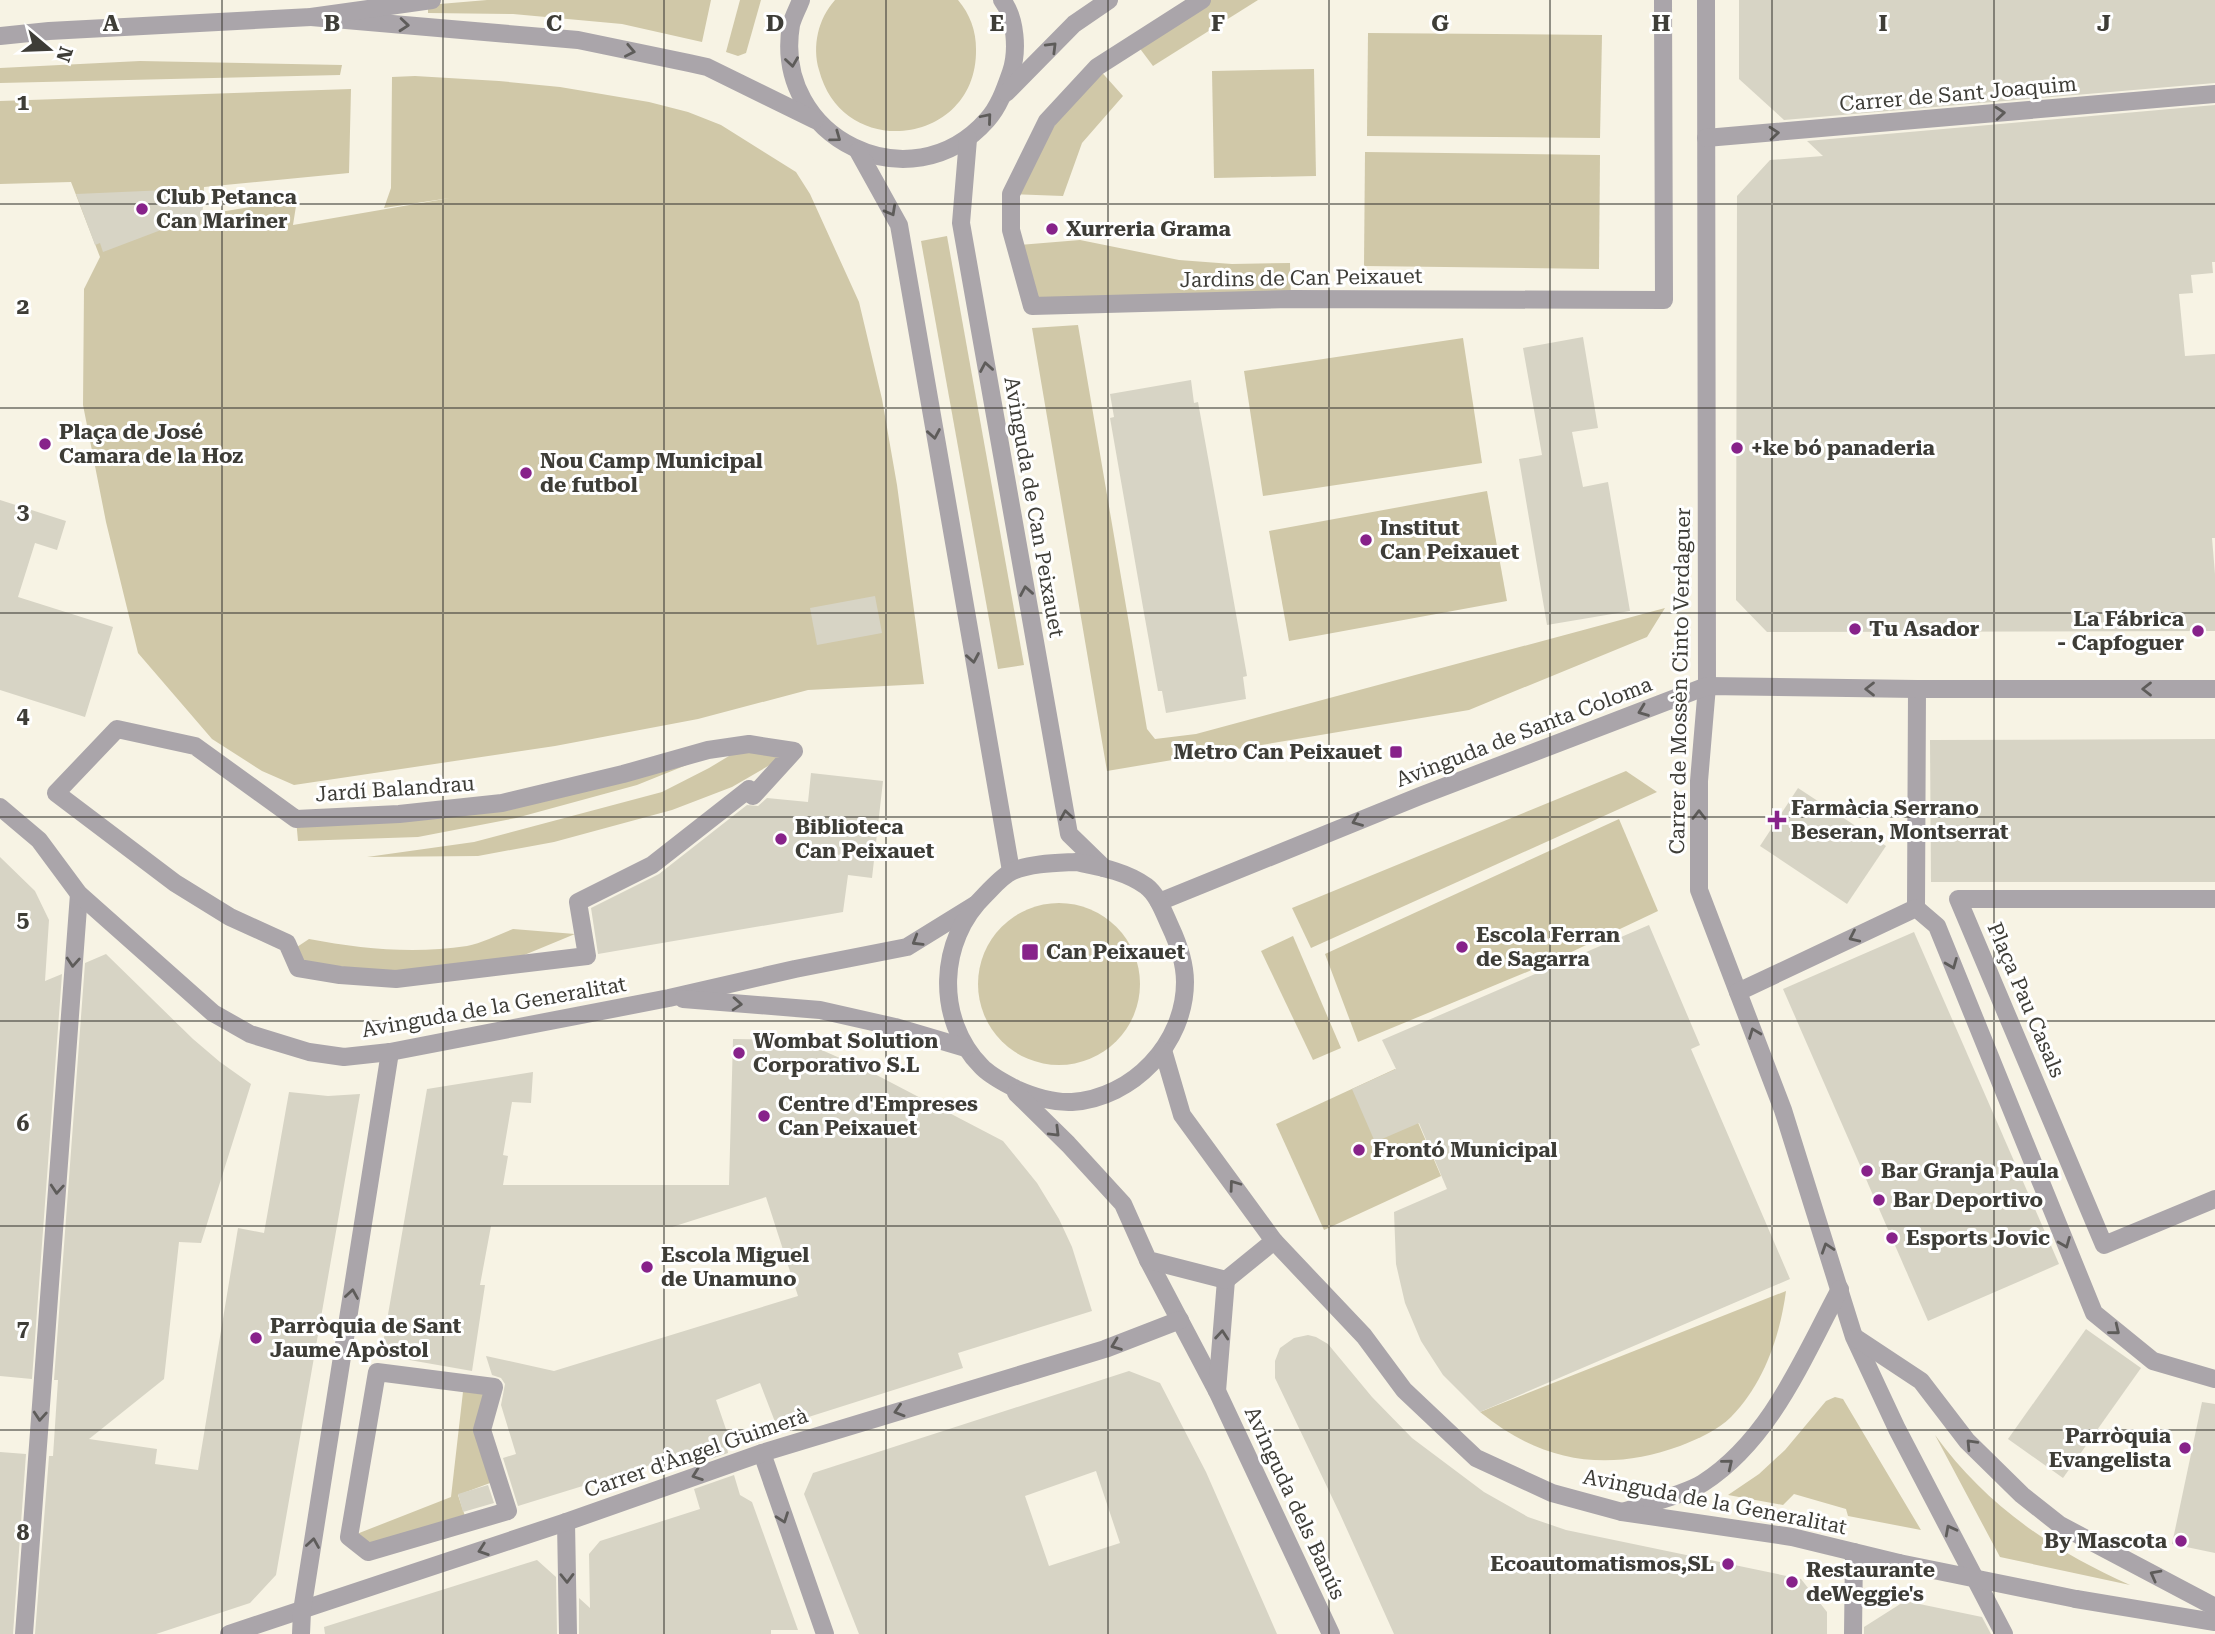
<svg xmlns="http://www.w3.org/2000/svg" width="2215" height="1634" font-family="'Roboto Serif',serif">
<rect width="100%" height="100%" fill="#f7f3e4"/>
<g fill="#d0c8a8">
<polygon points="487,0 711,0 702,42 622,24 513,14 428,13 428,5"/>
<polygon points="740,0 761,0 746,53 738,56 726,52"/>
<path d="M835,0H958C970,14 976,31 976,49C978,145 843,163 819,70C812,46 818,19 835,0Z"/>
<polygon points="1202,0 1258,0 1153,66 1135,42"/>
<polygon points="1368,33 1602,35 1600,138 1367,136"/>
<polygon points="140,61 342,65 340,75 0,83 0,68"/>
<polygon points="1097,67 1123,96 1082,143 1063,196 1011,194 1017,177"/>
<polygon points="1314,69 1316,176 1214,178 1212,71"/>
<polygon points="415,76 499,81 560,87 649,102 688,112 721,125 796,172 810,194 859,302 882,399 897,485 924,684 808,690 698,719 555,746 294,785 262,771 212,739 138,653 106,522 83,405 84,289 100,257 71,182 0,184 0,101 351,89 349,173 204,187 202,215 285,201 296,206 293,225 450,198 384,208 391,188 392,77"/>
<polygon points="1365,152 1600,155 1599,269 1364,266"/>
<polygon points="947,236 1024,665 998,669 921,241"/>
<polygon points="1080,240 1179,260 1232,264 1290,263 1291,299 1032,306 1019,245"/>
<polygon points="1078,325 1147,729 1155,739 1196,734 1665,608 1647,637 1469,710 1107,771 1032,328"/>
<polygon points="1463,338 1482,463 1263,496 1244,371"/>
<polygon points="1487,491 1507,601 1289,641 1269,531"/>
<polygon points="749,744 794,751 732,787 672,810 554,842 478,856 367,857 474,842 662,792 709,768"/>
<polygon points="709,756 637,785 516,818 418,837 298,841 296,819 399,814"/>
<polygon points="1626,771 1657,792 1311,948 1292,908"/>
<polygon points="1619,819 1658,911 1546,964 1358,1042 1325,954"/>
<circle cx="1059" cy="984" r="81"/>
<path d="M513,929L575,934L505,963L396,979L298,968L297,947L309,939C361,949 414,954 467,946C482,943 498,935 513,929Z"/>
<polygon points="1293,936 1341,1048 1313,1060 1261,951"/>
<polygon points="1395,1069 1441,1176 1324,1230 1276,1124"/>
<path d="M1786,1291C1780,1336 1764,1383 1731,1417C1718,1430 1698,1439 1680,1446C1606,1473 1541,1462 1480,1412Z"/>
<polygon points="464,1383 494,1387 482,1430 498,1480 458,1495 467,1522 368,1552 349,1537 451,1497"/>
<polygon points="1835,1397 1843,1399 1921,1530 1848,1516 1846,1509 1794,1494 1783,1505 1728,1495 1759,1474 1785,1450 1826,1401"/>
<path d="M1935,1435C1985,1504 2051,1550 2130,1585L2000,1557Z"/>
</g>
<g fill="#d7d4c5" fill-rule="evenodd">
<polygon points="1739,0 2215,0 2215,83 1784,120 1739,79"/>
<polygon points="2215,105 2215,262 2212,262 2213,273 2191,275 2193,293 2179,294 2185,356 2215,354 2215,538 2212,538 2215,574 2215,631 1767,632 1736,600 1737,196 1770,160 1823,156 1807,141"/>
<polygon points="167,190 167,193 205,193 199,228 161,230 103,252 100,243 95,245 76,194"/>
<polygon points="1583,337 1598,428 1572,432 1583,487 1608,482 1630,611 1547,625 1519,459 1542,455 1523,348"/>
<polygon points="1191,380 1194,403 1198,402 1222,535 1247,676 1243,677 1246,699 1166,713 1162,691 1158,691 1144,613 1110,418 1114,417 1110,394"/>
<polygon points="0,500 66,521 57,550 35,543 18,597 113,627 85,717 0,690"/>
<polygon points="875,596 882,633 817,645 810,608"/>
<polygon points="2215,739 2215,882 1931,882 1930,740"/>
<polygon points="811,773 883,781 872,878 848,875 843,912 598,954 591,908 659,874 747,805 758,806 767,798 808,802"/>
<polygon points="1798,788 1886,846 1847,904 1760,846"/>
<polygon points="0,857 35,891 49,920 45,981 62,974 32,1379 0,1376"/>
<polygon points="1649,925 1700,1045 1691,1049 1790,1279 1480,1412 1443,1375 1421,1341 1405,1303 1396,1264 1394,1212 1447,1189 1419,1123 1375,1142 1352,1089 1396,1069 1382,1040"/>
<polygon points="1914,932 2059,1264 1928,1321 1783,989"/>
<polygon points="106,954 193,1039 220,1062 251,1084 201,1243 179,1242 164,1379 89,1439 157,1449 155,1464 198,1470 238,1228 264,1233 289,1092 328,1096 360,1094 276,1575 250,1603 156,1634 35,1634 49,1456 53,1456 58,1380 54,1380 85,963"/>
<polygon points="733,1039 799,1040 867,1070 1003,1141 1037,1183 1059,1219 1072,1247 1092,1311 958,1353 963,1368 777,1427 760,1383 716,1400 730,1441 726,1442 728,1453 687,1467 683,1455 518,1506 503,1458 516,1454 501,1405 505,1384 501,1378 492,1375 486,1356 554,1371 798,1296 766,1197 672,1227 491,1226 480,1285 485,1285 472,1371 381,1355 427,1089 533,1072 531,1103 512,1102 503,1155 508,1156 503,1185 729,1185"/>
<polygon points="2086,1329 2141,1368 2063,1478 2008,1439"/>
<polygon points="1308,1335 1316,1337 1328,1344 1372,1397 1412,1438 1484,1492 1528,1517 1566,1530 1801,1579 1827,1612 1827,1634 1394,1634 1340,1514 1275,1378 1275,1361 1280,1348 1294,1338"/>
<path d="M1129,1371L1160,1383L1206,1472L1277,1634H859L804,1494L813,1473ZM1096,1471L1120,1543L1049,1566L1025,1496Z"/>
<polygon points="2202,1402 2215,1404 2215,1553 2172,1544"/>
<polygon points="0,1452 26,1454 13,1634 0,1634"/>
<polygon points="734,1475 740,1495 752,1502 798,1630 771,1630 771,1634 579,1634 579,1598 590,1608 589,1554 600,1541 700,1509 694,1489"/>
<polygon points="488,1485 494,1503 463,1512 458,1494"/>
<polygon points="537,1560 556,1577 557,1634 325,1634 324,1627"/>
<polygon points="1905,1601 1982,1617 1991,1634 1864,1634 1864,1627"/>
</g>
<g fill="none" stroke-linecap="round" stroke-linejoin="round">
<g stroke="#aaa5aa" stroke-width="18">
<polyline points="1202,0 1097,67 1047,121 1011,194 1011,230 1032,306 1291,299 1664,300 1663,0"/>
<polygon points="117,729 195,746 296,819 399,814 502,803 623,774 708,750 749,744 794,751 753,796 749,789 652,865 578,902 587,956 396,979 340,975 298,968 287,943 230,917 175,883 56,793"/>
<polyline points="2215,899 1958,899 2104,1245 2215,1199"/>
<polyline points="1916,908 1917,689"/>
<polygon points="377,1372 494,1387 482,1430 508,1511 368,1552 349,1537"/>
</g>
<g stroke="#aaa5aa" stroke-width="18">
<path d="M801,0C798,8 793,17 791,25C772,138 911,206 987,120C999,107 1005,89 1011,72C1018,51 1016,18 1002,0"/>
<polyline points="1706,0 1707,686 1699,781 1699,890 1783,1110 1854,1337 1897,1429 2004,1634"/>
<polyline points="311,17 578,40 689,63 707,67 815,120"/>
<polyline points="0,36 49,31 311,17 432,0"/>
<polyline points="1006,93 1074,24 1109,0"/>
<polyline points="1706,138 2215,94"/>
<polyline points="968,139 961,223 1069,834 1104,868"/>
<polyline points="858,151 899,225 1011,871"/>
<polyline points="1159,902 1420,796 1707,686 1917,689 2215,689"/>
<polyline points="1738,992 1916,908 1937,926 2094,1313 2153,1361 2215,1379"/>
<polyline points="1148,1260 1217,1391 1331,1634"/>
<polyline points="1856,1338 1921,1381 1967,1441 2022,1495 2060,1525 2215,1607"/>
<polyline points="1217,1391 1226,1280"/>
<polyline points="762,1453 825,1634"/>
<path d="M1622,1512C1643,1505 1686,1494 1703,1483C1771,1439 1803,1358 1840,1289"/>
<polyline points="566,1522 568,1634"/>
<polyline points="24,1634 79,894"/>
<polyline points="229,1634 566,1522 762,1453 1105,1349 1180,1320"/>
<polyline points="301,1634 302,1611 390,1052"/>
<polyline points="1853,1634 1854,1552"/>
</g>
<g stroke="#aaa5aa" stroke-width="18">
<polyline points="0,807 39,840 79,894 213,1013 250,1034 309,1052 344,1057 390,1052 669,998 795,969 907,947 975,905"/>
<path d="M1076,862C1100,867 1125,871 1146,886C1158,895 1164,913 1170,926C1178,943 1185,962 1185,982C1185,1043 1133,1098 1072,1102C1052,1103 1034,1097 1016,1089C1005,1083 990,1076 981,1066C935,1019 938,940 985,895C993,887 1003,875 1013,871C1032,863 1056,863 1076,862Z"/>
<polyline points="683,999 820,1010 895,1027 966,1048"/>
<polyline points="1163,1050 1182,1115 1274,1241 1364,1336 1404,1390 1476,1458 1552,1493 1622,1512 1792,1537 1899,1563"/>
<polyline points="1016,1093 1068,1144 1123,1204 1148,1260 1226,1280 1274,1241"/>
<polyline points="2076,1599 2215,1622"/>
</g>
<polyline stroke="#aaa5aa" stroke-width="18" points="1899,1563 2076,1599"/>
</g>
<defs><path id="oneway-chevron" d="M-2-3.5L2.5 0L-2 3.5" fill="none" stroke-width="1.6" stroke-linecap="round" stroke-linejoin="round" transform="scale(1.75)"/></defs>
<g stroke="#5e5c5a">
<use href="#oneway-chevron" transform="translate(404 25) rotate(5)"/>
<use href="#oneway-chevron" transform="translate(1052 47) rotate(-45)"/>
<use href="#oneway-chevron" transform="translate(630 51) rotate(11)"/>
<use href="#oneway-chevron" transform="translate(792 62) rotate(82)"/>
<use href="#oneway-chevron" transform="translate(2000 113) rotate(-5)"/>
<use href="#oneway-chevron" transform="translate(987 118) rotate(-50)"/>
<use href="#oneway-chevron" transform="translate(1774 133) rotate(-5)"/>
<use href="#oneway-chevron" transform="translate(836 137) rotate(36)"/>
<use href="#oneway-chevron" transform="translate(891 211) rotate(61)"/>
<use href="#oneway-chevron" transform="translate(986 367) rotate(-100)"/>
<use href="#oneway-chevron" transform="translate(934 434) rotate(80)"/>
<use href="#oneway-chevron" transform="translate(1026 591) rotate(-100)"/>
<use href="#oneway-chevron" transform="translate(973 658) rotate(80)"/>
<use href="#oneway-chevron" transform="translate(1870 689) rotate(-180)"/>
<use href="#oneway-chevron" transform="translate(2147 689) rotate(180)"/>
<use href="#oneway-chevron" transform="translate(1643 711) rotate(159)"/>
<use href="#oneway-chevron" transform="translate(1066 815) rotate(-99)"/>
<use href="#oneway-chevron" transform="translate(1699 815) rotate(-90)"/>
<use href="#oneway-chevron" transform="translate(1357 821) rotate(158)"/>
<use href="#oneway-chevron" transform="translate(1854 937) rotate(155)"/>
<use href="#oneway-chevron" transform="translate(917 941) rotate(149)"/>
<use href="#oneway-chevron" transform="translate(73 962) rotate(94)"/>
<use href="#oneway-chevron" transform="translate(1952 964) rotate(68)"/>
<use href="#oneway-chevron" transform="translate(737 1004) rotate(4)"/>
<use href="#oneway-chevron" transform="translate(1754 1033) rotate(-111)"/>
<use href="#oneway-chevron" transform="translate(1055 1132) rotate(45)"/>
<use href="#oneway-chevron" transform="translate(1234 1185) rotate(-126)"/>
<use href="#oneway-chevron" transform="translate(57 1189) rotate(94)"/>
<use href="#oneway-chevron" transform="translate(2065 1243) rotate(68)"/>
<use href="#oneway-chevron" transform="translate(1827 1248) rotate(-108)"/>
<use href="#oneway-chevron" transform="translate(352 1294) rotate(-81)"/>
<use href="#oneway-chevron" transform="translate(2115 1330) rotate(39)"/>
<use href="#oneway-chevron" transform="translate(1222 1335) rotate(-85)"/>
<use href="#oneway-chevron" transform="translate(1116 1345) rotate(159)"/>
<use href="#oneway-chevron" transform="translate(899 1411) rotate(163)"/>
<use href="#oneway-chevron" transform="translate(40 1416) rotate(94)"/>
<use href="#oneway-chevron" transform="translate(1971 1444) rotate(-133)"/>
<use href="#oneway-chevron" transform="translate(1728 1464) rotate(-39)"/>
<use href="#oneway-chevron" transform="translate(697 1475) rotate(160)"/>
<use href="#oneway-chevron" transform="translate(783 1518) rotate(70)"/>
<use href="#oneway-chevron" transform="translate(1950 1530) rotate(-118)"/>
<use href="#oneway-chevron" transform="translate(313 1543) rotate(-81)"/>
<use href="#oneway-chevron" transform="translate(483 1550) rotate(161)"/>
<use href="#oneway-chevron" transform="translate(2155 1575) rotate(-152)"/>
<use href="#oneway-chevron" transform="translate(567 1578) rotate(89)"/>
</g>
<path fill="none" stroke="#3e3d37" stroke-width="2" stroke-opacity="0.55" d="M222,0V1634M443,0V1634M664,0V1634M886,0V1634M1108,0V1634M1329,0V1634M1550,0V1634M1772,0V1634M1994,0V1634M0,204H2215M0,408H2215M0,613H2215M0,817H2215M0,1021H2215M0,1226H2215M0,1430H2215"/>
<g fill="#87228a" stroke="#fff" stroke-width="2.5">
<circle cx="142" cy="209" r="7"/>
<circle cx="1052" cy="229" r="7"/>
<circle cx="45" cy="444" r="7"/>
<circle cx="1737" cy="448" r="7"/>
<circle cx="526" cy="473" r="7"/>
<circle cx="1366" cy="540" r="7"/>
<circle cx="1855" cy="629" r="7"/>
<circle cx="2198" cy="631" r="7"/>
<rect x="1389" y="745" width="14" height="14" rx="3.5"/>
<path d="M1773.5 809.5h7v7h7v7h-7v7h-7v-7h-7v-7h7z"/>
<circle cx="781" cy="839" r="7"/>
<circle cx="1462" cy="947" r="7"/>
<rect x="1021" y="943" width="18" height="18" rx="3.5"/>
<circle cx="739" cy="1053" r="7"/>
<circle cx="764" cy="1116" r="7"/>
<circle cx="1359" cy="1150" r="7"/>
<circle cx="1867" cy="1171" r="7"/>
<circle cx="1879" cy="1200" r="7"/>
<circle cx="1892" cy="1238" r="7"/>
<circle cx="647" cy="1267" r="7"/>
<circle cx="256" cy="1338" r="7"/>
<circle cx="2185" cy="1448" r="7"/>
<circle cx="2181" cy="1541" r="7"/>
<circle cx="1728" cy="1564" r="7"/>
<circle cx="1792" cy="1582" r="7"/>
</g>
<g text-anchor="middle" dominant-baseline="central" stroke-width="6" stroke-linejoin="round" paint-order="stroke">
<g font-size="21" fill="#3e3d37" stroke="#fff">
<text transform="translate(1958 94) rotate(-5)">Carrer de Sant Joaquim</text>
<text transform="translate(1301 278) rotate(-1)">Jardins de Can Peixauet</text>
<text transform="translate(1034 507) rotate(80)">Avinguda de Can Peixauet</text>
<text transform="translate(1680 681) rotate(-89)">Carrer de Mossèn Cinto Verdaguer</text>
<text transform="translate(1524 732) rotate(-21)">Avinguda de Santa Coloma</text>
<text transform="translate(395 789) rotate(-4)">Jardí Balandrau</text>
<text transform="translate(2026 1000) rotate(67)">Plaça Pau Casals</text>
<text transform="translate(494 1007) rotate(-10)">Avinguda de la Generalitat</text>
<text transform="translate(696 1453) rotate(-19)">Carrer d'Àngel Guimerà</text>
<text transform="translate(1715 1502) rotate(11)">Avinguda de la Generalitat</text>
<text transform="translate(1295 1503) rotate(65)">Avinguda dels Banús</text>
</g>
<g font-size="21" font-weight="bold" fill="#3e3d37" stroke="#fff" text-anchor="start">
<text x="156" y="197">Club Petanca<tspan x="156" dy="24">Can Mariner</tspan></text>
<text x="1066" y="229">Xurreria Grama</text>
<text x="59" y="432">Plaça de José<tspan x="59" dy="24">Camara de la Hoz</tspan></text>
<text x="1751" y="448">+ke bó panaderia</text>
<text x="540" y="461">Nou Camp Municipal<tspan x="540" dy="24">de futbol</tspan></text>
<text x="1380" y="528">Institut<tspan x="1380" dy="24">Can Peixauet</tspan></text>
<text x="2184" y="619" text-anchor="end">La Fábrica<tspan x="2184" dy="24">- Capfoguer</tspan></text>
<text x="1869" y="629">Tu Asador</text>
<text x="1382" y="752" text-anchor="end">Metro Can Peixauet</text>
<text x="1791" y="808">Farmàcia Serrano<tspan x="1791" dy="24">Beseran, Montserrat</tspan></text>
<text x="795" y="827">Biblioteca<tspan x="795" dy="24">Can Peixauet</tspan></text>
<text x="1476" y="935">Escola Ferran<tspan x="1476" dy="24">de Sagarra</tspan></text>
<text x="1046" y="952">Can Peixauet</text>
<text x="753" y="1041">Wombat Solution<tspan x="753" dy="24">Corporativo S.L</tspan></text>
<text x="778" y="1104">Centre d'Empreses<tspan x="778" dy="24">Can Peixauet</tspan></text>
<text x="1373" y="1150">Frontó Municipal</text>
<text x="1881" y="1171">Bar Granja Paula</text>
<text x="1893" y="1200">Bar Deportivo</text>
<text x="1906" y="1238">Esports Jovic</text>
<text x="661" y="1255">Escola Miguel<tspan x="661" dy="24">de Unamuno</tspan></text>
<text x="270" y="1326">Parròquia de Sant<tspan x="270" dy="24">Jaume Apòstol</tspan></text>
<text x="2171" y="1436" text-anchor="end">Parròquia<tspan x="2171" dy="24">Evangelista</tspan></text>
<text x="2167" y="1541" text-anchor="end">By Mascota</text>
<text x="1714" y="1564" text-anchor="end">Ecoautomatismos,SL</text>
<text x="1806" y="1570">Restaurante<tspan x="1806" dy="24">deWeggie's</tspan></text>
</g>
</g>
<g font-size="23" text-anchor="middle" font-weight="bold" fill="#3e3d37" stroke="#fff" stroke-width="6" stroke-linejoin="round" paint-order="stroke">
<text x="111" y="31">A</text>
<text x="332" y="31">B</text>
<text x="554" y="31">C</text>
<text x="775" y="31">D</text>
<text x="997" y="31">E</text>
<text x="1218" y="31">F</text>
<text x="1440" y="31">G</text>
<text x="1661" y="31">H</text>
<text x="1883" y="31">I</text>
<text x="2104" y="31">J</text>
<text x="23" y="110">1</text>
<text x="23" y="314">2</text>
<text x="23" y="519">3</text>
<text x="23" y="723">4</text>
<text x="23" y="927">5</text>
<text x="23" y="1131">6</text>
<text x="23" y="1336">7</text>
<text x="23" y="1540">8</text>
</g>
<g transform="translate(49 49) rotate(109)" stroke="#ffffff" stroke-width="5" paint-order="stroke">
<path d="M0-5L12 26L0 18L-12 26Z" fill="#3e3d37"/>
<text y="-10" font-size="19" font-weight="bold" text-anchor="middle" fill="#3e3d37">N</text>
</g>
</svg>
